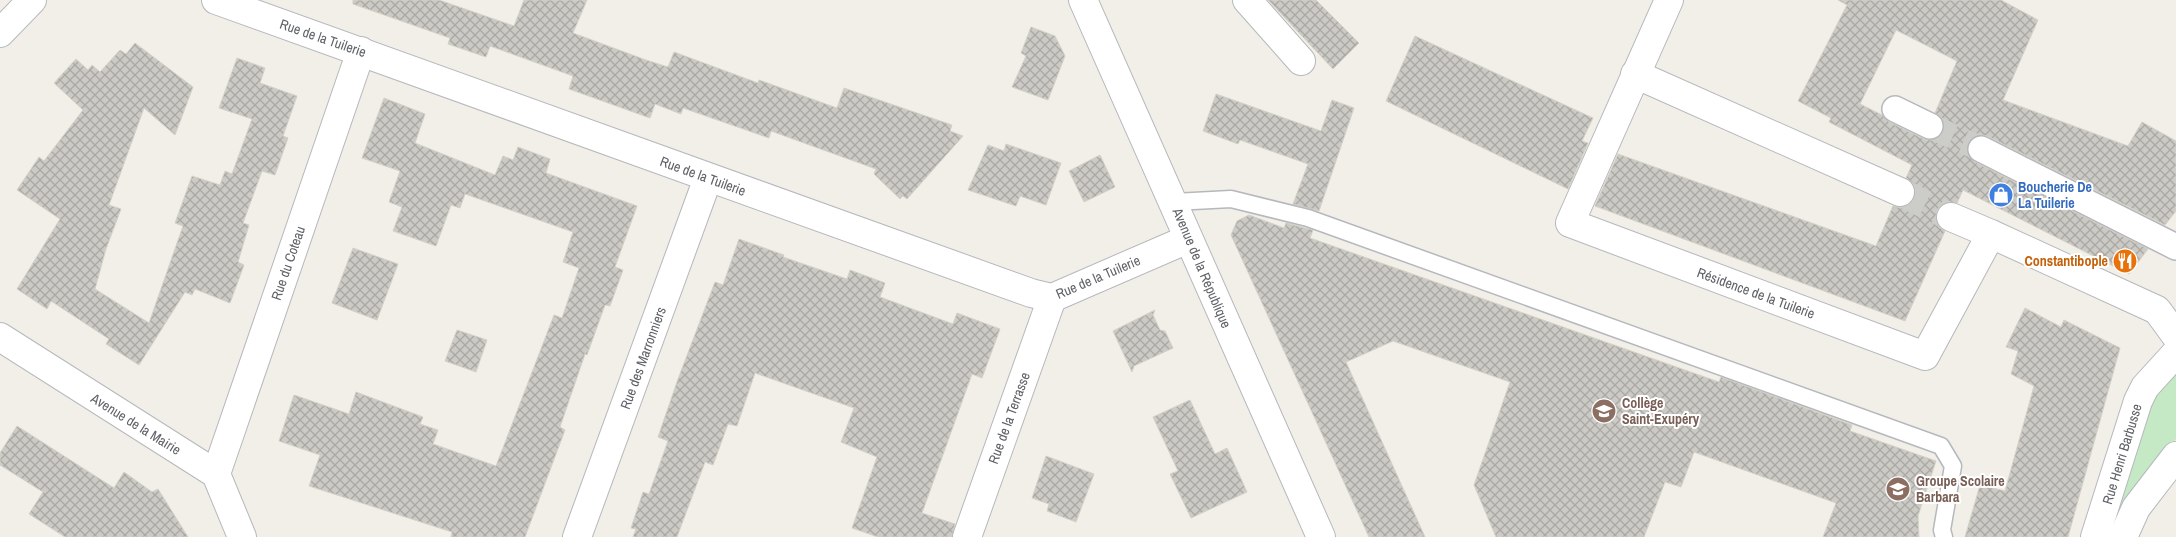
<svg xmlns="http://www.w3.org/2000/svg" width="2176" height="537" font-family="'Archivo Narrow',sans-serif">
<defs>
<pattern id="building-cross-hatch" width="8" height="8" patternUnits="userSpaceOnUse" patternTransform="scale(1.25)"><rect width="8" height="8" fill="#cccac5"/><path d="M0 0l8 8M0 8l8-8" fill="none" stroke="#a9a8a4"/></pattern>
</defs>
<rect width="100%" height="100%" fill="#f1efe8"/>
<polygon fill="#c5e8c5" points="2176,371 2176,439 2123,510 2117,508 2152,396"/>
<g fill="url(#building-cross-hatch)" stroke="#d6d1c6" fill-rule="evenodd">
<polygon points="353,0 439,0 514,26 524,0 587,0 573,33 646,60 668,67 674,52 758,83 759,80 837,108 844,88 952,125 950,131 963,136 907,199 903,196 900,199 874,174 876,169 804,143 771,131 769,138 683,108 681,114 655,104 650,118 569,89 573,76 490,46 486,57 448,44 450,38 353,4"/>
<polygon points="1268,0 1316,0 1359,43 1333,69"/>
<path d="M1838,0H2001L2038,20L2003,100L2128,146L2142,122L2176,141V211L2165,225L1987,136L1981,135L1974,137L1968,143L1967,150L1969,156L1975,162L2148,249L2129,274L1963,190L1957,203L1949,202L1942,204L1937,210L1936,219L1939,227L1945,231L1905,321L1595,206L1618,154L1876,246L1893,206L1901,208L1909,205L1914,198L1915,190L1913,183L1906,178L1912,165L1829,122L1831,118L1798,101L1847,5ZM1896,30L1957,61L1935,113L1942,118L1944,124L1943,132L1938,138L1931,140L1924,139L1889,122L1882,115L1860,104Z"/>
<polygon points="1031,27 1055,36 1065,56 1048,100 1012,87 1026,56 1021,53"/>
<polygon points="1415,36 1593,118 1582,141 1588,143 1568,189 1386,101"/>
<polygon points="135,43 193,87 175,135 144,108 109,205 121,209 106,249 95,289 149,323 183,226 175,223 192,176 220,185 225,171 232,174 252,119 219,108 237,58 265,68 260,83 297,96 283,136 288,138 275,175 262,171 243,223 249,225 238,262 244,265 230,303 195,289 192,295 185,292 139,365 106,344 109,339 51,301 47,309 17,289 60,219 17,190 39,157 44,161 83,110 54,83 76,59 88,70 92,65 100,72 120,50 126,54"/>
<polygon points="1216,94 1321,131 1332,100 1354,108 1319,211 1293,204 1308,164 1240,140 1238,144 1203,131"/>
<polygon points="384,98 425,114 415,143 495,175 503,156 513,160 518,147 550,159 546,173 637,206 615,267 623,270 610,306 605,305 587,355 585,354 560,427 565,430 525,537 451,537 452,532 309,486 320,455 279,441 294,395 349,414 356,392 423,417 420,424 438,430 433,444 496,466 554,315 562,318 579,268 563,262 573,232 465,194 460,208 451,205 436,246 393,231 402,207 389,202 400,171 362,158"/>
<polygon points="1006,144 1061,163 1046,205 1020,196 1016,206 968,190 988,145 1004,151"/>
<polygon points="1100,155 1115,187 1084,202 1069,171"/>
<polygon points="1249,215 1284,228 1286,223 1305,228 1313,230 1310,238 1719,382 1721,377 1852,425 1850,431 1936,461 1918,516 1919,537 1823,537 1836,503 1694,452 1681,487 1665,482 1644,537 1496,537 1474,485 1510,382 1393,341 1346,362 1425,537 1369,537 1231,235 1237,221"/>
<polygon points="739,239 784,255 783,257 847,279 850,270 885,283 880,297 953,324 957,313 1000,329 982,378 972,374 922,513 955,524 952,537 878,537 852,528 877,457 841,442 854,408 755,373 737,426 728,424 713,465 705,462 677,537 633,537 636,529 631,528 643,492 649,494 668,441 658,437 678,379 715,282 723,285"/>
<polygon points="353,248 398,264 377,320 332,303"/>
<polygon points="2025,308 2061,327 2064,320 2120,348 2068,537 1965,537 1980,485 2005,491 2034,386 2011,374 2018,351 2006,347"/>
<polygon points="1155,310 1153,315 1160,330 1165,331 1173,348 1134,366 1132,372 1113,331"/>
<polygon points="457,330 487,340 476,372 445,361"/>
<polygon points="1190,400 1215,454 1227,448 1247,492 1191,518 1170,474 1178,471 1153,417"/>
<polygon points="17,426 114,488 124,472 152,492 158,489 188,537 65,537 29,514 43,492 0,465 0,453"/>
<polygon points="1046,456 1094,474 1076,522 1047,511 1049,504 1032,498"/>
</g>
<g fill="none" stroke-linecap="round" stroke-linejoin="round">
<polyline stroke="#ccccc8" stroke-width="25" stroke-dasharray="25 12" stroke-linecap="butt" points="1930,126 1981,149"/>
<polyline stroke="#ccccc8" stroke-width="28" stroke-dasharray="28 14" stroke-linecap="butt" points="1900,192 1951,217"/>
<defs>
<polyline id="service" points="1174,202 1231,199 1308,218 1941,446 1953,466 1942,530 1944,537"/>
<g id="pedestrian">
<polyline points="1895,109 1930,126"/>
<polyline points="1981,149 2176,247"/>
</g>
<g id="minor">
<polyline points="216,0 1031,293 1052,298 1188,239"/>
<polyline points="1247,0 1301,61"/>
<polyline points="1669,0 1570,223 1925,356 1991,234"/>
<polyline points="1635,74 1900,192"/>
<polyline points="1951,217 1991,234 2157,310 2176,336"/>
<polyline points="0,337 216,474 242,537"/>
<polyline points="216,474 361,51"/>
<polyline points="577,537 708,178"/>
<polyline points="967,537 1052,298"/>
<polyline points="2095,537 2138,401 2145,387 2176,353"/>
<polyline points="2123,537 2136,508 2176,456"/>
</g>
<polyline id="tertiary" points="1083,0 1321,537"/>
<polyline id="secondary" points="0,33 32,0"/>
</defs>
<use href="#service" stroke="#b5b8bc" stroke-width="19"/>
<use href="#pedestrian" stroke="#b5b8bc" stroke-width="28"/>
<use href="#minor" stroke="#b5b8bc" stroke-width="30"/>
<use href="#tertiary" stroke="#b5b8bc" stroke-width="30"/>
<use href="#secondary" stroke="#b6babf" stroke-width="30"/>
<use href="#service" stroke="#fff" stroke-width="16"/>
<use href="#pedestrian" stroke="#fff" stroke-width="25"/>
<use href="#minor" stroke="#fff" stroke-width="28"/>
<use href="#tertiary" stroke="#fff" stroke-width="28"/>
<use href="#secondary" stroke="#fff" stroke-width="28"/>
</g>
<defs>
<symbol id="shop-disc" viewBox="-11 -11 22 22"><circle r="9.5" fill="#3f7fe0" stroke="#fff"/><path d="M-5-2.5h2.3a2.7 3.5 0 0 1 5.4 0H5L5.5 6h-11ZM-1.5-2.5h3a1.5 2.3 0 0 0-3 0Z" fill="#fff"/></symbol>
<symbol id="restaurant-disc" viewBox="-11 -11 22 22"><circle r="9.5" fill="#e8710a" stroke="#fff"/><path d="M-5-6h1v4h1v-4h1v4h1v-4h1v5L-1.5 .5V6h-2V.5L-5-1ZM5-6V6H3V1.5H1.5Q1.5-4 5-6Z" fill="#fff"/></symbol>
<symbol id="school-disc" viewBox="-11 -11 22 22"><circle r="9.5" fill="#8d6e63" stroke="#fff"/><path d="M0-5L7-2L0 1L-7-2ZM-4 1L0 2.5L4 1V4Q0 6-4 4Z" fill="#fff"/></symbol>
</defs>
<g fill-rule="evenodd">
<use href="#shop-disc" x="1987" y="181" width="28" height="28"/>
<use href="#restaurant-disc" x="2111" y="247" width="28" height="28"/>
<use href="#school-disc" x="1590" y="397" width="28" height="28"/>
<use href="#school-disc" x="1884" y="475" width="28" height="28"/>
</g>
<g text-anchor="middle" dominant-baseline="central" stroke-width="4" stroke-linejoin="round" paint-order="stroke">
<g font-size="14" fill="#5f6368" stroke="#fff">
<text transform="translate(323 38) rotate(19)">Rue de la Tuilerie</text>
<text transform="translate(703 176) rotate(20)">Rue de la Tuilerie</text>
<text transform="translate(288 263) rotate(-71)">Rue du Coteau</text>
<text transform="translate(1202 268) rotate(67)">Avenue de la République</text>
<text transform="translate(1098 277) rotate(-23)">Rue de la Tuilerie</text>
<text transform="translate(1756 293) rotate(20)">Résidence de la Tuilerie</text>
<text transform="translate(643 358) rotate(-70)">Rue des Marronniers</text>
<text transform="translate(1009 418) rotate(-70)">Rue de la Terrasse</text>
<text transform="translate(136 424) rotate(32)">Avenue de la Mairie</text>
<text transform="translate(2122 454) rotate(-73)">Rue Henri Barbusse</text>
</g>
<g font-size="14" font-weight="bold" fill="#366cbe" stroke="#fff" text-anchor="start">
<text x="2018" y="187">Boucherie De<tspan x="2018" dy="16">La Tuilerie</tspan></text>
</g>
<g font-size="14" font-weight="bold" fill="#c56008" stroke="#fff" text-anchor="end">
<text x="2108" y="261">Constantibople</text>
</g>
<g font-size="14" font-weight="bold" fill="#785e54" stroke="#fff" text-anchor="start">
<text x="1622" y="403">Collège<tspan x="1622" dy="16">Saint-Exupéry</tspan></text>
<text x="1916" y="481">Groupe Scolaire<tspan x="1916" dy="16">Barbara</tspan></text>
</g>
</g>
</svg>
